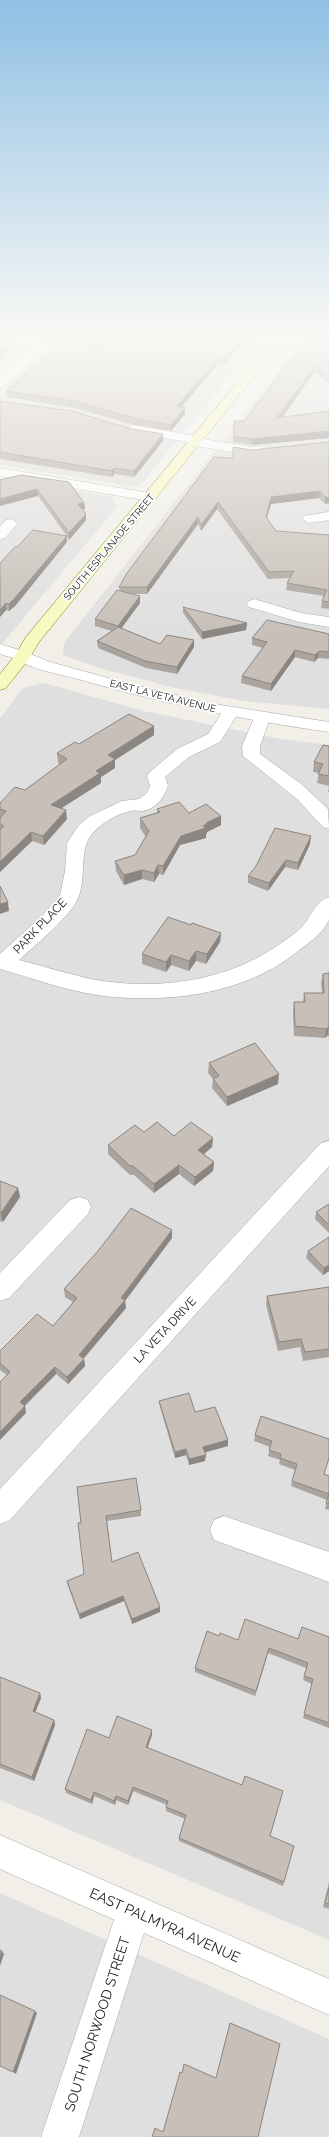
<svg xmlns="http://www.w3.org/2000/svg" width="329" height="2137" font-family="Raleway,sans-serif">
<rect width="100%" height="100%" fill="#f2efe9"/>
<g fill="#e0dfdf">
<polygon points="0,336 263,336 144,481 136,486 129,486 0,465"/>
<polygon points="305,336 329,336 329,709 244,701 171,687 99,668 63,655 64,643"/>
<polygon points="0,479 112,497 117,507 0,646"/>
<polygon points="44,683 144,711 281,739 329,745 329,1940 0,1800 0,718 23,688"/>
<polygon points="0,1893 329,2039 329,2137 0,2137"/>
</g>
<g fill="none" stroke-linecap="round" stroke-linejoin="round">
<defs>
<g id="minor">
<polygon points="0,338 82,350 88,353 82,356 44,351 4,386 0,388 0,378 32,349 0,344"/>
<polygon points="133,425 197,436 203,439 252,447 262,446 268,450 266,453 252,455 195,446 189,442 129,432 127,429 129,426"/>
<polygon points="329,512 329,520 309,523 302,519 304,516"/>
<polygon points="11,519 18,523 5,538 0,539 0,527 6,520"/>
<polygon points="254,599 301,613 329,617 329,627 299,622 249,607 246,604 249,601"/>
<polygon points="0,644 29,653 31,656 29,659 23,661 0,654"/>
<path d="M231,707L237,708L239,712L220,742L189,757L165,777L168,786C164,797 156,809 143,811C139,811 135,810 131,811C118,813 100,824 92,834C78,851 87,878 78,898C71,916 34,946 19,960C44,966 70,975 96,980C157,990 222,982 274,948C283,942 293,935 301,928C311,918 315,901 329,897C329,903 329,913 329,919C324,934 305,945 293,955C239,996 162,1004 97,995C64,990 32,978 0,969V954L40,918L60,896L65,871L67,843L79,825L90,816L122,801L139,799L147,793L150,786L147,776L150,772L177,749L208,734L225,708Z"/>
<polygon points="262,713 268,714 270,718 260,746 260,754 300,783 328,809 329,829 323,827 297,799 243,756 242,746 254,718 256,714"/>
<polygon points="329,1141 329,1166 10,1520 0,1524 0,1489 321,1143"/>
<polygon points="79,1197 88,1200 91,1207 88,1214 9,1298 0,1301 0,1273 70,1200"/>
<polygon points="224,1516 329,1552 329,1582 214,1540 210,1530 214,1520"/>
<polygon points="134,1894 146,1899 151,1911 79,2137 41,2137 117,1911 122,1899"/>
</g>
<g id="tertiary">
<polygon points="0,468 150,493 157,497 150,501 0,476"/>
<path d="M23,651L50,662L130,684L214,704L329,722V732C242,720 158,702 74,678C60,674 23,668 15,656L17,653Z"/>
<polygon points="0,1835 329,1979 329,2015 0,1869"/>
</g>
<polygon id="secondary" points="276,336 287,336 39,642 29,659 6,688 0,690 0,674 16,654 26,637"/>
</defs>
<use href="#minor" stroke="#a9a9a9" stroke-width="1"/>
<use href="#tertiary" stroke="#a9a9a9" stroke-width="1"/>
<use href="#secondary" stroke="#707d05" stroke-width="1"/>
<use href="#minor" fill="#fff" fill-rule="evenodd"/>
<use href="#tertiary" fill="#fff" fill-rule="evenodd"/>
<use href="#secondary" fill="#f7fabf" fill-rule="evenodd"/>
</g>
<g fill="#aba49e">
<polygon points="0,336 27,336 20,340 0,337"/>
<polygon points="68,336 249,336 224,365 218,364 181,407 185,414 171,431 134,425 74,408 7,397 6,391 101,353 99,352 63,346 62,340"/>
<polygon points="329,336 329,384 315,371 282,418 329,411 329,439 329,438 252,445 233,442 234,421 244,421"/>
<polygon points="0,401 163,441 134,477 114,474 112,477 0,459"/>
<polygon points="329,442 329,503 325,504 319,498 271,504 267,518 276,531 329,535 329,609 321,608 322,601 324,596 286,590 287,583 290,578 268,579 217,509 201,531 198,524 147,594 131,594 140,596 140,603 121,628 160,644 194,647 177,674 146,668 98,648 97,641 112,631 95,626 95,619 120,591 119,587 233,458 252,450"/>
<polygon points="0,480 84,503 85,509 83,510 86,514 86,520 69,540 67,536 67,542 15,606 9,611 6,610 0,617 17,547 66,535 38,496"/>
<polygon points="183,607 247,623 246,630 202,639 183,613"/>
<polygon points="329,634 329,659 318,658 314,662 295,657 271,691 241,683 242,676 263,648 252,645 252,638"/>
<polygon points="154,726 154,735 115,760 115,768 101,777 101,783 62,808 67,819 44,845 32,841 0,872 0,803 25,790 60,764 58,763 57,753 79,744"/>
<polygon points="329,746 329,792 328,792 329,786 317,783 319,773 313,772 314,762"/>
<polygon points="157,809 221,816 221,825 207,832 207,834 206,834 206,838 180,845 163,875 159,874 154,882 142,879 124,885 116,871 115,861 135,855 146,837 140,828 140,818 157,813"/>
<polygon points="310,844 298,870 285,867 268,891 248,883 248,876"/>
<polygon points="191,925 221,933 220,942 206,964 196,961 189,971 171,965 166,972 142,964 142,954"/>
<polygon points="329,973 329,1036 327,1036 325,1038 294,1036 293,1012 294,1002 303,1002 304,993 322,993 321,983 323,974"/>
<polygon points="209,1063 278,1084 227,1106 212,1088 213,1079 208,1073"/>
<polygon points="144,1132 174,1136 213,1138 212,1147 204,1154 214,1162 213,1171 194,1186 179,1174 154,1193 134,1175 130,1175 108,1154 108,1145"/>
<polygon points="0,1181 18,1188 20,1197 3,1222 0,1221"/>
<polygon points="329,1204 329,1233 315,1219 316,1212"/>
<polygon points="172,1230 172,1238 125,1301 126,1308 83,1358 84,1359 85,1366 68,1384 56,1374 25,1406 26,1413 7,1375 0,1370 0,1351 53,1326 73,1302 65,1297 64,1289"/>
<polygon points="308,1251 329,1271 323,1275 306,1258"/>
<polygon points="329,1287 329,1357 303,1361 300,1347 278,1351 266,1305 267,1296"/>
<polygon points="159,1401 195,1412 228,1440 228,1446 205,1452 205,1461 189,1465 186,1455 175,1458 160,1407"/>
<polygon points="261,1416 324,1474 329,1476 329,1510 325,1509 327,1500 291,1486 295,1470 279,1464 280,1460 268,1456 270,1447 254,1441 255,1435"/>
<polygon points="77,1487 141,1510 141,1516 107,1521 112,1562 160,1607 160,1612 132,1624 124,1601 80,1619 68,1586 67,1581 84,1574 81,1523"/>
<polygon points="219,1636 238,1640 298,1639 329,1637 329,1728 303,1718 312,1684 303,1680 306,1668 268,1653 255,1696 195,1672 195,1668"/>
<polygon points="0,1677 40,1693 41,1698 35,1712 54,1720 55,1725 34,1781 0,1768"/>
<polygon points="152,1735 148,1747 270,1836 284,1882 283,1886 179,1841 179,1838 185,1819 166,1811 166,1807 167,1805 133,1791 128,1805 116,1800 115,1805 94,1796 92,1804 66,1793 65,1789 109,1738"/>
<polygon points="329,1882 329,1909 323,1907"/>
</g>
<g fill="#8b8681">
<polygon points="20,336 27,336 20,340"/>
<polygon points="245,336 249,336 224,365 224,359"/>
<polygon points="11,341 11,347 0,357 0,351"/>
<polygon points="218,358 218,364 177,413 177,406"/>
<polygon points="316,365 315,371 277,425 277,418"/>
<polygon points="185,408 185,414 171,431 171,425"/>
<polygon points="329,431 329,438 252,445 252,439"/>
<polygon points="163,434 163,441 134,477 134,471"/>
<polygon points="114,468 114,474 112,477 112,471"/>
<polygon points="37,489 38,496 0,506 0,499"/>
<polygon points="320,491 319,498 271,504 265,523 266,517 271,497"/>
<polygon points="325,497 329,497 329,503 325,504"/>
<polygon points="218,502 217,509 201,531 201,525"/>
<polygon points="84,503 85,509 78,511 78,504"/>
<polygon points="86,514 86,520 69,540 69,533"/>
<polygon points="198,517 198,524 147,594 147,587"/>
<polygon points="67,536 67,542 15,606 9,611 9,604"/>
<polygon points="140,596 140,603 118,633 118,626"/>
<polygon points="6,603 6,610 0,617 0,610"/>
<polygon points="247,623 246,630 202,639 202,632"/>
<polygon points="194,640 194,647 177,674 177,667"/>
<polygon points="295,650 295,657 271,691 271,684"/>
<polygon points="319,651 318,658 314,662 315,655"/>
<polygon points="154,726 154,735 115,760 115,768 101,777 101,783 52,814 51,805 96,771 108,755"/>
<polygon points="66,810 67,819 44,845 43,836"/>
<polygon points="221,816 221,825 207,832 207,834 206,834 206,838 180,845 163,875 163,866 181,836 203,826 206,823"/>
<polygon points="31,832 32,841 0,872 0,862"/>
<polygon points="311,836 310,844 298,870 298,863"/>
<polygon points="286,860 285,867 268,891 269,883"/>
<polygon points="158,865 159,874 154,882 154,873"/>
<polygon points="142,870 142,879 124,885 124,875"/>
<polygon points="8,902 9,911 0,914 0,904"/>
<polygon points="221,933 220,942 206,964 207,954"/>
<polygon points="196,951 196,961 189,971 189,961"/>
<polygon points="171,955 171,965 166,972 166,962"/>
<polygon points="329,1027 327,1036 325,1038 326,1029"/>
<polygon points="279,1074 278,1084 227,1106 227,1097"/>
<polygon points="213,1138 212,1147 198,1159 198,1150"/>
<polygon points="214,1162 213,1171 194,1186 195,1177"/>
<polygon points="179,1165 179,1174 154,1193 154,1184"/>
<polygon points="18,1188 20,1197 3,1222 1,1213"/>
<polygon points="172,1230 172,1238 125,1301 126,1308 80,1363 79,1355"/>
<polygon points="329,1265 329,1271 323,1275 324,1268"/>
<polygon points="84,1359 85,1366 68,1384 67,1377"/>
<polygon points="55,1367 56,1374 21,1409 20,1402"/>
<polygon points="25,1406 26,1413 0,1440 0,1432"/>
<polygon points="228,1440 228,1446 203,1453 203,1447"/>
<polygon points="186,1449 186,1455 175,1458 175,1452"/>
<polygon points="206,1455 205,1461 189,1465 189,1459"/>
<polygon points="123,1596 124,1601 80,1619 79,1614"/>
<polygon points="160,1607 160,1612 132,1624 132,1619"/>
<polygon points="269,1648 268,1653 255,1696 256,1691"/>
<polygon points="40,1693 41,1698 34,1716 33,1711"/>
<polygon points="54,1720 55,1725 34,1781 32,1777"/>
<polygon points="152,1730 152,1735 146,1751 146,1747"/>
<polygon points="133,1787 133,1791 128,1805 128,1801"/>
<polygon points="94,1792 94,1796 92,1804 91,1800"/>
<polygon points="116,1796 116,1800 115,1805 114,1801"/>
<polygon points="2,1951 4,1954 0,1966 0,1957"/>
<polygon points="35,2011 37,2013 16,2074 13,2072"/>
</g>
<g fill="#c7bfb8" stroke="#8b8681">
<polygon points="68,336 244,336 224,359 218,358 177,406 185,408 171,425 134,418 74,401 6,391 53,348 99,355 106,351 99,346 62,340"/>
<polygon points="309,336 329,336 329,378 316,365 277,418 329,411 329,431 252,439 234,436 234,421 244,421"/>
<polygon points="0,339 11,341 0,351"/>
<polygon points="0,401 72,411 132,429 163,434 134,471 114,468 112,471 0,452"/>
<polygon points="329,442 329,497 325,497 320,491 271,497 266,517 276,531 329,535 329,602 322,601 327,590 287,583 294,571 269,572 218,502 201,525 198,517 147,587 119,587 127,573 214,457 233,458 233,447 252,450"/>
<polygon points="21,475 69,482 84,503 78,504 86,514 69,533 37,489 0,499 0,480"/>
<polygon points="33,530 67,536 14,599 9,604 6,603 0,610 0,563 15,547 17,547"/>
<polygon points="117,590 140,596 118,626 95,619"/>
<polygon points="183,607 247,623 202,632"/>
<polygon points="267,620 329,634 329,652 319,651 315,655 295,650 271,684 242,676 267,642 252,638"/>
<polygon points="118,627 160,644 167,635 194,640 177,667 145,661 97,641"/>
<polygon points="129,714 154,726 108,755 115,759 96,771 100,773 51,805 66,810 43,836 31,832 0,862 0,830 4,826 0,824 0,818 6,811 0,809 0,803 15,787 25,790 67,759 57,753 75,742 79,744"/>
<polygon points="323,745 329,746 329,776 318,774 323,764 314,762"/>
<polygon points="179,802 189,813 206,804 221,816 206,823 207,824 203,826 206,828 181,836 163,866 158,865 154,873 142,870 124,875 115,861 135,855 149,831 140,818 160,812 157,809"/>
<polygon points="275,828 311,836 298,863 286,860 269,883 248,876 256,866"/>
<polygon points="0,886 8,902 0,904"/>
<polygon points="168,917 191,925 192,923 221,933 207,954 196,951 189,961 171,955 166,962 142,954"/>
<polygon points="329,973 329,1027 326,1029 295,1026 294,1002 305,1002 304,993 324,993 323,974"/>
<polygon points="255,1043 279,1074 227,1097 213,1079 219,1076 209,1063"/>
<polygon points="157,1122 174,1136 191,1122 213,1138 198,1150 214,1162 195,1177 179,1165 154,1184 133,1166 130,1166 108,1145 135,1125 144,1132"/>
<polygon points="0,1181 18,1188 1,1213 0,1212"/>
<polygon points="329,1204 329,1225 316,1212"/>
<polygon points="131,1208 172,1230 121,1298 125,1300 79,1355 84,1359 67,1377 55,1367 20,1402 25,1406 0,1432 0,1382 10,1372 0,1363 0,1351 37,1314 53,1326 77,1298 64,1289 98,1251"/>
<polygon points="329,1237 329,1265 324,1268 308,1251"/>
<polygon points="329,1287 329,1309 328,1309 329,1311 329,1349 305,1352 301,1339 279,1342 267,1296"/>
<polygon points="189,1393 195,1412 215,1407 228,1440 203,1447 206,1455 189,1459 186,1449 175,1452 159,1401"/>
<polygon points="261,1416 329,1439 329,1458 324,1474 329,1476 329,1504 326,1503 329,1494 292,1481 297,1464 280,1458 281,1454 269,1450 272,1441 255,1435"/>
<polygon points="136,1478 141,1510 106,1516 112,1562 138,1552 160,1607 132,1619 123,1596 79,1614 67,1581 84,1574 78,1523 81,1523 77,1487"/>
<polygon points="245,1619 298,1639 302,1627 329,1637 329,1723 304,1714 313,1679 304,1676 308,1663 269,1648 256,1691 195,1668 207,1631 219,1636 220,1633 238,1640"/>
<polygon points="0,1677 40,1693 33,1711 54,1720 32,1777 0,1764"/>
<polygon points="117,1716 152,1730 146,1747 242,1785 245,1776 283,1791 270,1836 294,1846 284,1882 179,1838 186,1815 166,1807 168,1801 133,1787 128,1801 116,1796 114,1801 94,1792 91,1800 65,1789 87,1729 109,1738"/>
<polygon points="329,1888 329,1904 325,1903"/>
<polygon points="0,1950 2,1951 0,1957"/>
<polygon points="0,1995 35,2011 13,2072 0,2066"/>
<polygon points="230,2023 280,2044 258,2137 152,2137 155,2128 163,2132 180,2072 182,2073 184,2064 216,2078"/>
</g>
<linearGradient id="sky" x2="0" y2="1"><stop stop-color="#8fc0e4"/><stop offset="0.53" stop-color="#f9f8f5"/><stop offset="1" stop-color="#f9f8f5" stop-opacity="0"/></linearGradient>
<rect width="329" height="635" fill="url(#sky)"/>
<g text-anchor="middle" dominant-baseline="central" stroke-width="3.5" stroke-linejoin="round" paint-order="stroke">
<g font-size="10" fill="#222" stroke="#fff">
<text transform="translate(109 547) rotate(-50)">SOUTH ESPLANADE STREET</text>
<text transform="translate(163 696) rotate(14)">EAST LA VETA AVENUE</text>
</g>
<g font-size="12" fill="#222" stroke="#fff">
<text transform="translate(40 926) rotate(-46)">PARK PLACE</text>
<text transform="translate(165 1330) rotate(-47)">LA VETA DRIVE</text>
</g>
<g font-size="14" fill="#222" stroke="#fff">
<text transform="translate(165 1925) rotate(24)">EAST PALMYRA AVENUE</text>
<text transform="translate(97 2024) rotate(-72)">SOUTH NORWOOD STREET</text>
</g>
</g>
</svg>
